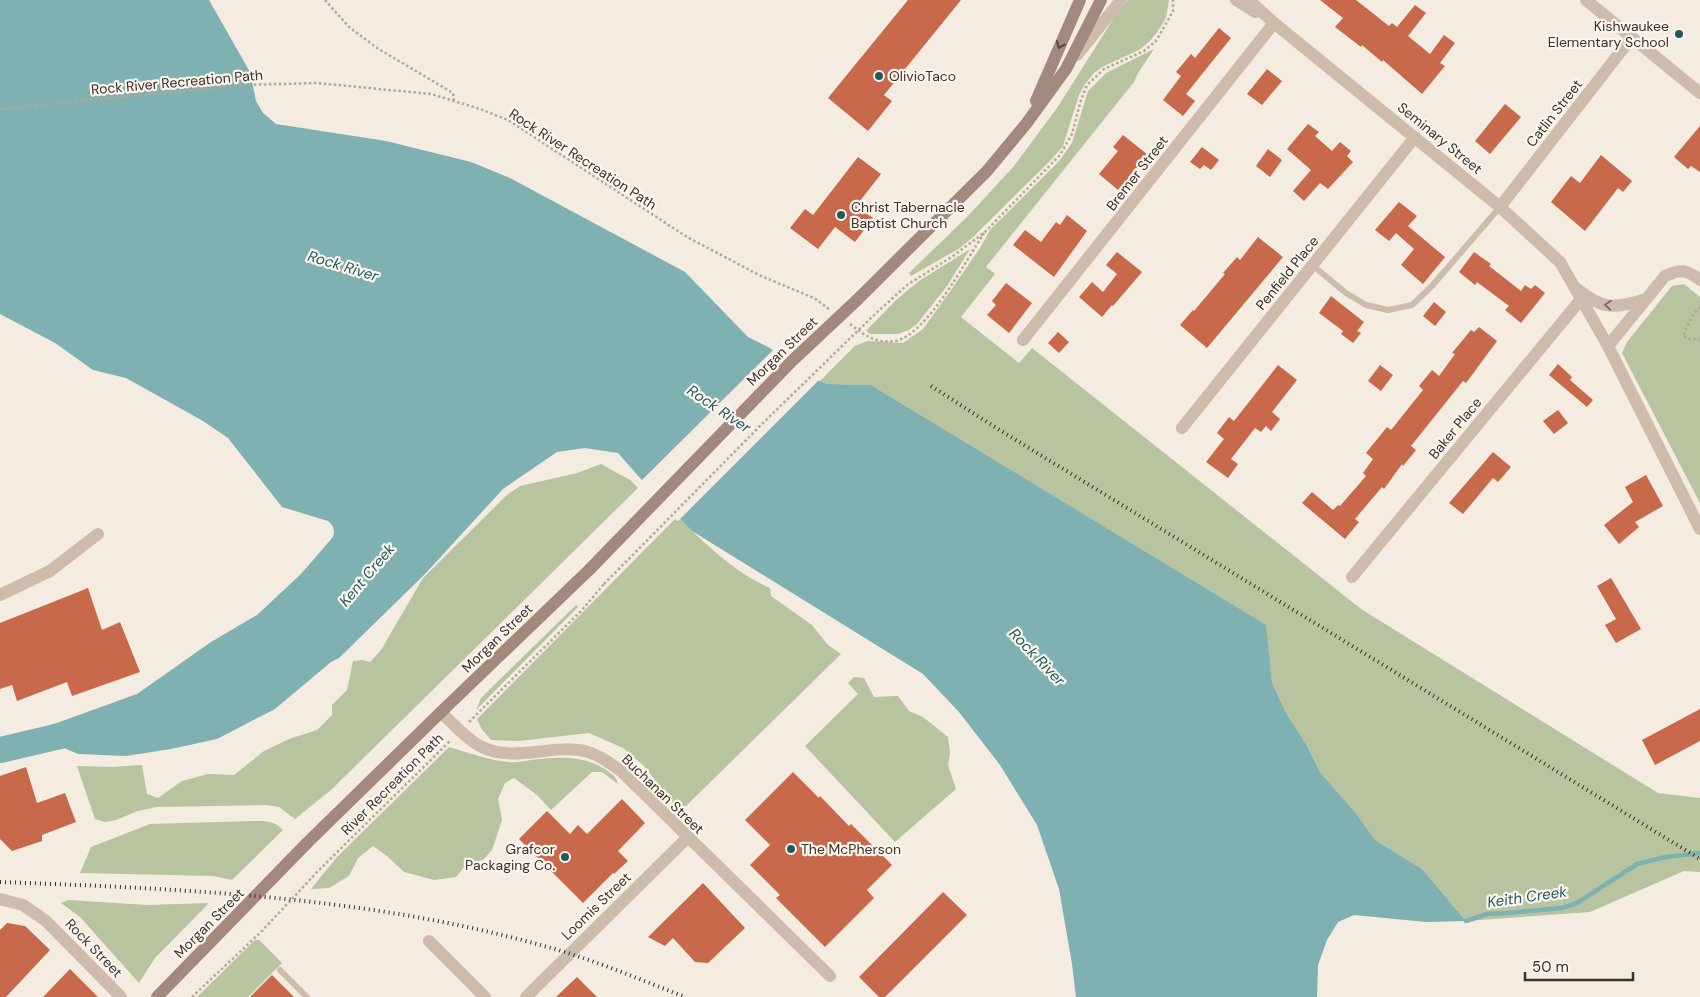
<svg xmlns="http://www.w3.org/2000/svg" width="1700" height="997" font-family="'DM Sans',sans-serif">
<rect width="100%" height="100%" fill="#f4ebe1"/>
<g fill="#b8c4a0">
<polygon points="1128,0 1169,0 1166,18 1158,31 1150,41 1139,50 1104,66 1094,73 1085,84 1079,95 1063,146 1052,159 973,237 960,248 911,276 909,273 967,217 1014,166 1057,108 1119,10"/>
<polygon points="1154,49 1138,73 1134,82 986,267 995,274 961,317 1019,363 1032,348 1361,609 1658,793 1700,798 1700,872 1684,871 1590,912 1466,921 1422,869 1375,840 1320,772 1306,744 1285,711 1272,682 1265,625 871,385 827,384 820,381 855,346 867,341 903,343 923,329 951,290 980,248 990,230 1060,160 1072,143 1088,91 1106,73"/>
<polygon points="970,249 947,286 917,324 909,330 898,334 870,334 866,331 895,301 919,281"/>
<polygon points="1684,284 1700,297 1700,503 1622,353 1627,342 1672,286"/>
<polygon points="601,464 630,480 638,488 331,790 295,819 279,807 267,805 157,807 138,811 116,820 105,822 95,819 77,766 112,767 142,765 147,794 158,798 182,781 208,774 234,775 264,751 289,739 317,730 332,715 332,705 347,690 353,661 362,660 370,662 381,650 423,578 508,494 520,486 577,473"/>
<path d="M675,519L677,521L680,519C706,545 737,574 770,588L771,596L812,625L828,645L841,654L686,806L677,808L644,766L623,748L589,733L519,741L491,740L481,728L477,719Z"/>
<polygon points="576,605 578,607 476,710 481,698"/>
<polygon points="854,677 864,678 874,697 898,696 909,711 923,717 948,737 950,753 948,765 956,789 895,842 805,746 858,694 848,683"/>
<path d="M449,747C469,753 488,760 509,762C516,763 524,761 531,760C555,757 581,755 603,768C610,773 616,775 618,784L602,772H592L551,810L537,795L514,778L505,783L498,799L502,820L492,850L483,860L467,864L456,877L434,880L404,872L387,856L373,846L358,858L349,876L329,888L311,889L337,857Z"/>
<path d="M252,821C265,821 274,820 283,830L232,880L213,876L80,873L91,847L150,824Z"/>
<polygon points="69,900 147,905 209,903 155,958 139,983 80,917 61,903"/>
<polygon points="255,940 259,940 282,963 248,997 197,997"/>
</g>
<path fill="#7fb0b2" d="M0,0H209L250,72L256,101L263,113L276,124L386,141L471,162L510,178L685,272L748,337L770,348L797,371L827,384L871,385L1266,625L1272,682L1285,711L1306,744L1320,772L1356,814L1375,840L1422,869L1466,921L1426,922L1354,915L1338,922L1327,940L1318,965L1317,997H1076L1072,964L1059,889L1037,825L1000,765L959,712L923,674L692,531L640,478L618,453L585,448L557,452L503,489L425,574L339,658L331,662L275,709L217,739L171,749L126,756L78,754L29,733L137,694L211,642L257,615L301,574L333,537C335,530 334,526 328,521L282,507L228,438L203,421L126,378L93,370L55,343L0,314Z"/>
<polygon fill="#f4ebe1" points="775,348 798,369 821,378 678,521 640,482"/>
<g fill="none" stroke-linecap="round" stroke-linejoin="round">
<polyline stroke="#7fb0b2" stroke-width="4.5" points="1466,921 1487,914 1507,913 1562,908 1577,903 1637,864 1666,857 1700,853"/>
<polyline stroke="#7fb0b2" stroke-width="26" points="0,750 77,732"/>
</g>
<g fill="#c8694b">
<polygon points="908,0 961,0 884,95 892,101 868,131 828,98"/>
<polygon points="1320,0 1356,0 1389,26 1392,23 1397,27 1415,5 1426,13 1408,36 1430,54 1444,35 1455,43 1440,63 1445,66 1422,94 1383,60 1382,62 1362,45 1361,47 1335,27 1343,18"/>
<polygon points="1219,28 1231,38 1186,94 1195,101 1183,116 1163,100 1181,76 1176,72 1191,54 1195,58"/>
<polygon points="1267,69 1282,81 1262,105 1247,94"/>
<polygon points="1505,104 1521,117 1490,154 1475,141"/>
<polygon points="1308,124 1319,132 1315,136 1332,151 1340,142 1351,151 1347,156 1353,162 1328,189 1320,183 1304,201 1293,191 1311,170 1287,149"/>
<polygon points="1700,126 1700,172 1691,166 1688,169 1674,157"/>
<polygon points="1123,135 1148,155 1118,190 1099,174 1118,151 1113,147"/>
<polygon points="1202,147 1219,160 1211,170 1204,165 1200,169 1190,162"/>
<polygon points="1268,149 1282,160 1270,177 1256,166"/>
<polygon points="1601,155 1632,181 1623,192 1618,188 1585,231 1551,202 1571,176 1580,183"/>
<polygon points="858,157 881,174 856,206 873,218 855,242 835,227 818,249 790,228 805,209 813,215"/>
<polygon points="1399,202 1417,216 1408,226 1445,257 1423,284 1401,265 1414,249 1396,233 1389,241 1375,230"/>
<polygon points="1067,215 1087,231 1054,277 1013,245 1025,230 1041,242 1056,222 1060,225"/>
<polygon points="1258,237 1283,257 1207,348 1180,325 1193,310 1194,311 1225,274 1223,273 1237,257 1240,260"/>
<polygon points="1117,252 1142,272 1113,306 1112,305 1102,317 1079,297 1092,282 1103,292 1117,274 1106,265"/>
<polygon points="1474,252 1491,264 1489,266 1521,291 1525,285 1531,289 1535,285 1545,293 1521,323 1505,310 1509,306 1477,282 1475,285 1459,272"/>
<polygon points="1006,283 1032,303 1009,333 987,315 996,305 992,301"/>
<polygon points="1331,296 1364,322 1357,331 1361,333 1353,343 1341,334 1343,331 1319,313"/>
<polygon points="1434,302 1446,312 1435,326 1423,316"/>
<polygon points="1479,327 1497,341 1466,383 1463,381 1411,446 1416,450 1403,466 1402,464 1384,489 1382,487 1355,519 1359,522 1345,539 1302,503 1312,492 1333,510 1338,505 1340,506 1366,476 1363,473 1373,459 1366,453 1387,427 1391,430 1423,390 1419,386 1432,370 1439,376 1455,354 1452,353 1471,330 1474,332"/>
<polygon points="1058,332 1069,342 1059,353 1048,343"/>
<polygon points="1558,364 1572,377 1570,380 1593,400 1587,407 1549,375"/>
<polygon points="1278,365 1297,380 1272,412 1280,419 1271,431 1266,426 1261,432 1255,428 1231,459 1238,464 1228,478 1206,462 1224,439 1217,433 1229,417 1234,421"/>
<polygon points="1380,365 1393,375 1381,391 1368,381"/>
<polygon points="1558,410 1568,423 1554,434 1543,421"/>
<polygon points="1493,452 1511,467 1498,482 1493,478 1463,514 1449,503"/>
<polygon points="1646,475 1663,506 1635,522 1639,527 1619,544 1604,525 1633,502 1625,487"/>
<polygon points="1611,578 1641,629 1616,643 1605,625 1616,619 1597,586"/>
<polygon points="88,588 102,630 120,622 140,672 72,696 67,682 17,701 12,685 0,689 0,623"/>
<polygon points="1700,709 1700,741 1655,765 1642,740"/>
<polygon points="26,767 37,803 65,793 76,822 42,835 42,841 12,851 0,839 0,776"/>
<polygon points="793,772 819,798 820,796 849,826 851,824 892,865 867,890 874,898 825,947 776,898 780,895 750,865 770,845 745,820"/>
<polygon points="622,799 645,823 618,851 628,861 614,874 613,873 583,903 519,839 547,811 570,834 578,825 587,834"/>
<polygon points="703,883 745,928 708,963 695,962 673,938 665,946 648,937"/>
<polygon points="943,892 967,915 885,997 879,997 859,977"/>
<polygon points="7,923 25,926 50,950 6,997 0,997 0,930"/>
<polygon points="70,969 98,997 43,997"/>
<polygon points="272,975 294,997 250,997"/>
<polygon points="577,977 597,997 556,997"/>
</g>
<g fill="none" stroke-linecap="round" stroke-linejoin="round">
<g stroke="#b9a596" stroke-width="2.5" stroke-dasharray="2.5 2.5" stroke-linecap="butt">
<polyline points="325,0 349,27 377,48 453,93 454,100"/>
<polyline points="0,109 244,85 317,83 431,94 480,109 508,120 687,237 761,276 814,298 829,309"/>
<polyline points="1700,307 1692,316 1683,336 1690,339 1700,339"/>
<polyline points="873,316 907,285 953,256 984,233 1060,155 1072,134 1081,100 1087,85 1104,69 1144,51 1156,41 1173,11 1173,0"/>
<path d="M850,324C864,335 876,344 895,341C926,336 967,259 984,233"/>
<polyline points="469,722 582,610 604,584"/>
<polyline points="192,997 261,932 319,870 451,740"/>
</g>
<g stroke="#cdbbac" stroke-width="6">
<polyline points="1312,265 1346,293 1366,305 1388,310 1412,305 1431,287 1500,207"/>
<polyline points="280,970 307,997"/>
</g>
<g stroke="#cdbbac" stroke-width="12">
<polyline points="1586,0 1700,93"/>
<polyline points="1500,207 1632,37"/>
<path d="M1577,289C1603,310 1615,309 1646,299"/>
<polyline points="1023,340 1274,23"/>
<path d="M1608,346L1665,276C1680,269 1686,269 1700,280"/>
<polyline points="1182,428 1415,137"/>
<polyline points="1352,577 1582,298"/>
<polyline points="0,595 50,571 98,534"/>
<path d="M441,712C453,724 464,736 478,745C513,765 552,742 588,752C600,755 611,764 621,771L830,976"/>
<polyline points="0,899 23,905 46,921 121,997"/>
<polyline points="429,941 485,997"/>
<polyline points="526,997 687,838"/>
</g>
<g stroke="#cdbbac" stroke-width="12">
<polyline points="1236,0 1255,12"/>
<polyline points="1249,0 1274,23 1500,207 1560,262 1608,346 1700,529"/>
<polyline points="1077,55 1121,0"/>
</g>
<g stroke="#a18a7d" stroke-width="12">
<polyline points="1036,101 1080,0"/>
<polyline points="857,300 987,171 1026,124 1066,69 1101,0"/>
<polyline points="157,997 308,842 441,712 590,569"/>
</g>
<g stroke="#3b302b" stroke-width="4" stroke-dasharray="1 4" stroke-linecap="butt">
<polyline points="931,386 998,429 1700,859"/>
<path d="M0,882C191,889 384,897 568,953C608,966 647,982 685,997"/>
</g>
<polyline stroke="#b9a596" stroke-width="2.5" stroke-dasharray="2.5 2.5" stroke-linecap="butt" points="604,584 764,422 873,316"/>
<polyline stroke="#a18a7d" stroke-width="12" points="590,569 792,361 857,300"/>
</g>
<defs><path id="oneway-chevron" d="M-2-3.5L2.5 0L-2 3.5" fill="none" stroke-width="1.6" stroke-linecap="round" stroke-linejoin="round" transform="scale(1.25)"/></defs>
<use stroke="#544640" href="#oneway-chevron" transform="translate(1060 45) rotate(114)"/>
<use stroke="#7d6f65" href="#oneway-chevron" transform="translate(1608 305) rotate(-175)"/>
<g fill="#1f5a5e" stroke="#fbf5ee" stroke-width="2">
<circle cx="1679" cy="34" r="5"/>
<circle cx="879" cy="76" r="5"/>
<circle cx="841" cy="215" r="5"/>
<circle cx="791" cy="849" r="5"/>
<circle cx="565" cy="857" r="5"/>
</g>
<g text-anchor="middle" dominant-baseline="central" stroke-width="4.5" stroke-linejoin="round" paint-order="stroke">
<g font-size="14" fill="#3b302b" stroke="#fbf5ee" text-anchor="start">
<text x="1669" y="26" text-anchor="end">Kishwaukee<tspan x="1669" dy="16">Elementary School</tspan></text>
<text x="889" y="76">OlivioTaco</text>
<text x="851" y="207">Christ Tabernacle<tspan x="851" dy="16">Baptist Church</tspan></text>
<text x="555" y="849" text-anchor="end">Grafcor<tspan x="555" dy="16">Packaging Co.</tspan></text>
<text x="801" y="849">The McPherson</text>
</g>
<g font-size="14" fill="#3b302b" stroke="#fbf5ee">
<text transform="translate(177 82) rotate(-5)">Rock River Recreation Path</text>
<text transform="translate(1554 113) rotate(-52)">Catlin Street</text>
<text transform="translate(1440 138) rotate(39)">Seminary Street</text>
<text transform="translate(583 159) rotate(33)">Rock River Recreation Path</text>
<text transform="translate(1137 173) rotate(-52)">Bremer Street</text>
<text transform="translate(1287 273) rotate(-51)">Penfield Place</text>
<text transform="translate(782 351) rotate(-44)">Morgan Street</text>
<text transform="translate(1455 428) rotate(-51)">Baker Place</text>
<text transform="translate(497 638) rotate(-44)">Morgan Street</text>
<text transform="translate(392 784) rotate(-45)">River Recreation Path</text>
<text transform="translate(663 794) rotate(44)">Buchanan Street</text>
<text transform="translate(596 906) rotate(-44)">Loomis Street</text>
<text transform="translate(209 923) rotate(-45)">Morgan Street</text>
<text transform="translate(94 948) rotate(46)">Rock Street</text>
</g>
<g font-size="15" font-style="italic" fill="#1f5a5e" stroke="#fbf5ee">
<text transform="translate(343 266) rotate(17)">Rock River</text>
<text transform="translate(719 409) rotate(34)">Rock River</text>
<text transform="translate(367 575) rotate(-50)">Kent Creek</text>
<text transform="translate(1037 657) rotate(46)">Rock River</text>
<text transform="translate(1527 897) rotate(-8)">Keith Creek</text>
</g>
</g>
<path d="M1525 972v8h108v-8" fill="none" stroke="#3b302b" stroke-width="2.5"/>
<text x="1532" y="972" font-size="15" fill="#3b302b" stroke="#fbf5ee" stroke-width="4" paint-order="stroke">50 m</text>
</svg>
